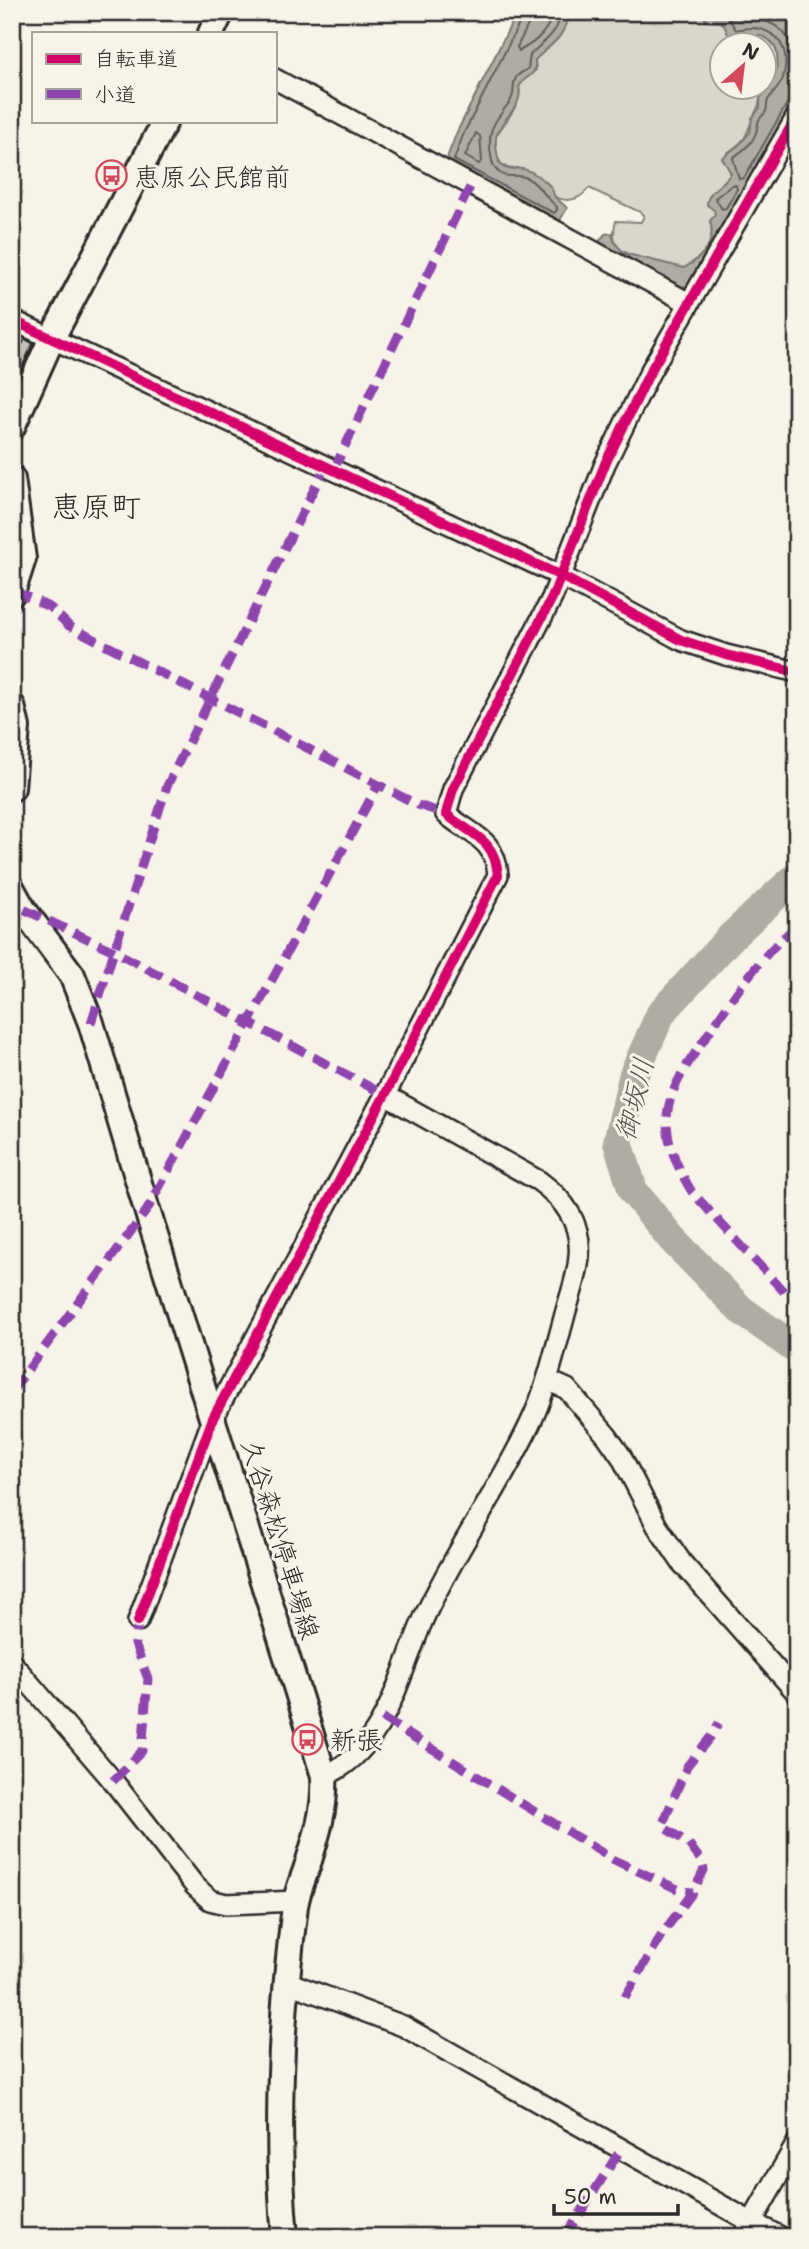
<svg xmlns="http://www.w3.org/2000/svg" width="809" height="2249" font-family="'Shantell Sans','Klee One',sans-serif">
<rect width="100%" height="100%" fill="#f7f3e8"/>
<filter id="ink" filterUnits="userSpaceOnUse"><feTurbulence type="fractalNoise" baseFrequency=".0143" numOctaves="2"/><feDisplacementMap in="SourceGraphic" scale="14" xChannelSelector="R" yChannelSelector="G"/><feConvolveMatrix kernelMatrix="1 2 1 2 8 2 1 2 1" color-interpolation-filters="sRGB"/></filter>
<g filter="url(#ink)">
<path fill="#dad6cc" stroke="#82807c" stroke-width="2" fill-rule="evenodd" d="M570,12H703L702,17C715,20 726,20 728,34H747L752,39L757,35C790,42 777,82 760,98C760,108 755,111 752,120C745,139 745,141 727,153V164L731,173C723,187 714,197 715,215L710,221C717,242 702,258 684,268C672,268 661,264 650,261C627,254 607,251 616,221L641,222L644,216L640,212L589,188C565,218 540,185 517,168C498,173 494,151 496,136C505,122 523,102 519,87L525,78L536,70L535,60C554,41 562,41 570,12ZM722,46H764V88H722Z"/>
<g fill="#afaca4" stroke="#7a7874" stroke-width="2">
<path d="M517,12H570C562,41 554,41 535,60C536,80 527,72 519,87C525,110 492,122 496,145C497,152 497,162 502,166C508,172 516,167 523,169C532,171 545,180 551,187C553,190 553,194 555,197C559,201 563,203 567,208L558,224L447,163L448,155L457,132Z"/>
<path d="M703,12H797V101L693,279L686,286L678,288L600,247V240L605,234L612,233L614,241L623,253L684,268C702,258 717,242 710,221L715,215L714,210L707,205C708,188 723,187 731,173L722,158L740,144L750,132L752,118L760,108V98C777,82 790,42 758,35L752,39L747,34L738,41L730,39L723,22L706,21Z"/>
</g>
<polygon fill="#0003" points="32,345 36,349 12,403 12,355 17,357"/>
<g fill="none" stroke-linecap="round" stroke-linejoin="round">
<g stroke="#605f5b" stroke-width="2">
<path d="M522,12V18L463,135L454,160L554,213L557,210V207C546,198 540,185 527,178C518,173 510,179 501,174C494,170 492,163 491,156C487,131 493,123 509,103C520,90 504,80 528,69L530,55C546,39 556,36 562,12"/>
<path d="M531,12L530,21L517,47L519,51C535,43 549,30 553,12"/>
<path d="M710,12L727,16L736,30C770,22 793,42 783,78C779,89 773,92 768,100C766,104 768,107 766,111C764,115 762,115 759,120C757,124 758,130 755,135C751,146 741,151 733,158L739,179L744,178L788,102L797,99"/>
<path d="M735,12L741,19C786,17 802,46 789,87L797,90"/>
<polygon points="476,133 480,136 482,161 479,164 465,156"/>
<polygon points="732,185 736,185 737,189 726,208 722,209 715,198"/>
</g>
<polyline stroke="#afaca4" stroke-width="30" points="797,876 732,936 661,1013 634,1074 618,1142 633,1191 672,1239 741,1310 797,1350"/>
</g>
<polygon fill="#c4c1b9" stroke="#2b2b2b" stroke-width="2" points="25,339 33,343 12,390 12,353 16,355"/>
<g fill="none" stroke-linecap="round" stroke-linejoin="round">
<defs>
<g id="minor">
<polyline points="275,79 689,303"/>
<polyline points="12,320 561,576 681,640 726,655 797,672"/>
<polyline points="547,1380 567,1389 607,1436 621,1456 657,1526 682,1563 797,1693"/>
<path d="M138,1621L213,1418L385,1095L498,875C495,838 471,835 446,814L453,789L552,598L605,464L650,372L797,116"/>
<polyline points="12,1663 113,1781 195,1886 210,1900 226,1904 296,1901"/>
<path d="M324,1776C379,1753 395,1691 415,1640C422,1620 432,1600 442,1582C470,1529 504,1479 530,1424C546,1391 554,1354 564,1318C569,1298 578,1277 579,1256C582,1224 564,1199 539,1181L385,1095"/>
<polyline points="287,1982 403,2026 751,2222 781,2237"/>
<polyline points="743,2237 797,2143"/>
</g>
<g id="major">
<polyline points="211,33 221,12"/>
<polyline points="12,427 51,340 165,121"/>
<polyline points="12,479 23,559 12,593"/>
<polyline points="12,706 17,727 12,788"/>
<path d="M12,889L23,909L72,975L91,1023L147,1210L324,1776C326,1809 316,1838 306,1870C302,1881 297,1893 295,1906C281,2015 275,2127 285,2237"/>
</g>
</defs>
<use href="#minor" stroke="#2b2b2b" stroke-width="24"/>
<use href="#major" stroke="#2b2b2b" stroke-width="30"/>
<use href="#minor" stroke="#f7f3e8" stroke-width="19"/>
<use href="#major" stroke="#f7f3e8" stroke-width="24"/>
<g stroke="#8e44ad" stroke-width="9" stroke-dasharray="18 9" stroke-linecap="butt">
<polyline points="333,471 471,185"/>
<polyline points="13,590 51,608 69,626 418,805 446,814"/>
<path d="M797,926C760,955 734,996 708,1034C692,1058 673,1081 668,1110C663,1138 678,1169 692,1192L797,1306"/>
<polyline points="12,932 23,909 114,951 385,1095"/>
<polyline points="91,1023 167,786 325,467"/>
<polyline points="12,1391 147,1210 378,785"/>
<polyline points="382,1718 614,1860 682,1891 693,1892"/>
<polyline points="113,1781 142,1751 148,1679 135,1644 138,1621"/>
<polyline points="625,1997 662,1934 693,1892 704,1870 702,1862 688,1843 665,1828 663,1823 687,1766 712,1735 719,1723"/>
<polyline points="565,2237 621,2149"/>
</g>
<defs>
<g id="cycleway">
<polyline points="12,320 561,576 681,640 726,655 797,672"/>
<path d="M138,1621L213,1418L385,1095L498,875C495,838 471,835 446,814L453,789L552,598L605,464L650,372L797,116"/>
</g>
</defs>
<use href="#cycleway" stroke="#f7f3e8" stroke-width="15"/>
<use href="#cycleway" stroke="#d6006c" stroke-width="10"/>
</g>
</g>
<defs>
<symbol id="bus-ring" viewBox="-11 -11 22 22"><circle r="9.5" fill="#f7f3e8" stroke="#d1495b" stroke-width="1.5"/><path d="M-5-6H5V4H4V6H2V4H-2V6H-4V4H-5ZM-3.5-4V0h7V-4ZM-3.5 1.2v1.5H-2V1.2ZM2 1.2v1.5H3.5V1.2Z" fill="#d1495b"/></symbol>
</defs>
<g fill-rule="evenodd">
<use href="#bus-ring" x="94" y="158" width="35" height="35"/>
<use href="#bus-ring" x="290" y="1722" width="35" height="35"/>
</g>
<g text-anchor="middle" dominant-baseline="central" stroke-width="6" stroke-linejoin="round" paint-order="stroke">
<g font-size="26" fill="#2b2b2b" stroke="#f7f3e8" text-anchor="start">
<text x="134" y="176">恵原公民館前</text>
<text x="330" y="1739">新張</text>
</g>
<g font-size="26" fill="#2b2b2b" stroke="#f7f3e8">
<text transform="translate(281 1539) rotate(73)">久谷森松停車場線</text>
</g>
<g font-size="28" font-style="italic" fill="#53524f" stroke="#f7f3e8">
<text transform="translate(634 1099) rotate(-76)">御坂川</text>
</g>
<g font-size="30" fill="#2b2b2b" stroke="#f7f3e8">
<text x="96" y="506">恵原町</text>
</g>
</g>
<rect width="809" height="2249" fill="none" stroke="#f7f3e8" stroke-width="42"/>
<rect x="21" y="21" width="767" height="2207" fill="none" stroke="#2b2b2b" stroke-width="2.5" filter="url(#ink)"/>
<rect x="32" y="32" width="245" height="91" fill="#f7f3e8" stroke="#a5a39c" stroke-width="2"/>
<rect x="46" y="54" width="35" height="10" fill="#d6006c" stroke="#a5a39c" stroke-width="2"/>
<text x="94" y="66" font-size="21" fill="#2b2b2b">自転車道</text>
<rect x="46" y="89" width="35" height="10" fill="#8e44ad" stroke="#a5a39c" stroke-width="2"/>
<text x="94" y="102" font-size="21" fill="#2b2b2b">小道</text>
<g transform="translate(743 66) rotate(28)"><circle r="33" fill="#f7f3e8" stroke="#a5a39c" stroke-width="2"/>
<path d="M0-5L12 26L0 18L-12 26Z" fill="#d1495b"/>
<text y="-10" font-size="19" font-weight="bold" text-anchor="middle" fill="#2b2b2b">N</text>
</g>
<path d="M554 2204v10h124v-10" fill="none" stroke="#2b2b2b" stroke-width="3.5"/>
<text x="564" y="2204" font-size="21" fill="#2b2b2b" stroke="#f7f3e8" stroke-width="5" paint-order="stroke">50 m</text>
</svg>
